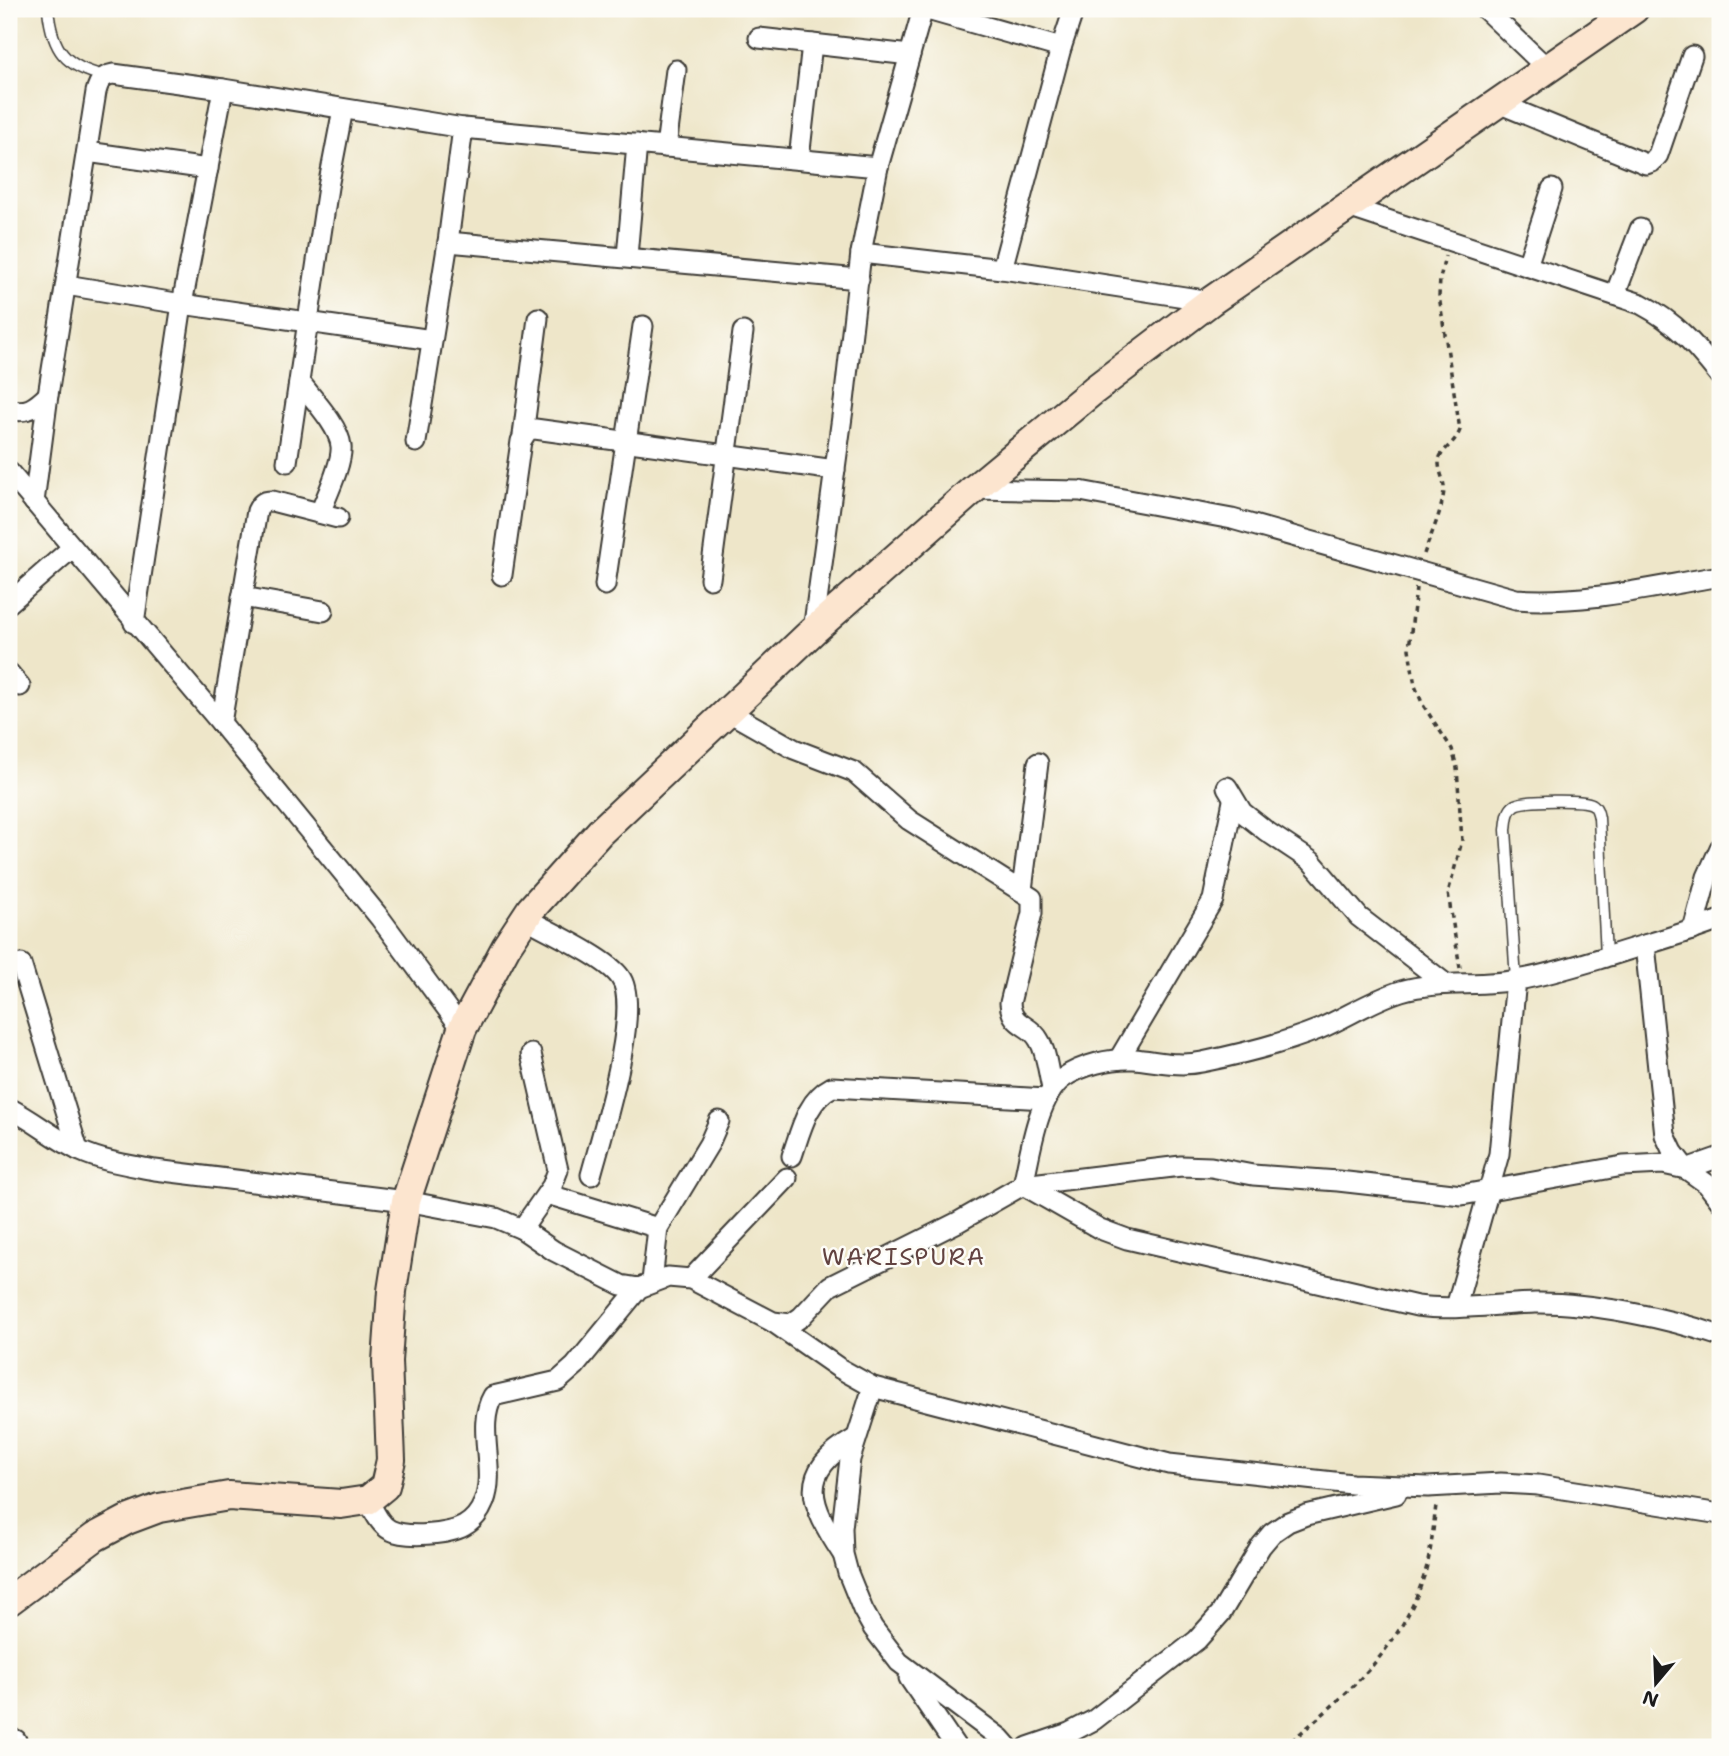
<svg xmlns="http://www.w3.org/2000/svg" width="1729" height="1756" font-family="'Shantell Sans',sans-serif">
<rect width="100%" height="100%" fill="#fdfcf7"/>
<filter id="ink" filterUnits="userSpaceOnUse"><feTurbulence type="fractalNoise" baseFrequency=".0143" numOctaves="2"/><feDisplacementMap in="SourceGraphic" scale="14" xChannelSelector="R" yChannelSelector="G"/><feConvolveMatrix kernelMatrix="1 2 1 2 8 2 1 2 1" color-interpolation-filters="sRGB"/></filter>
<filter id="wash" filterUnits="userSpaceOnUse"><feTurbulence type="fractalNoise" baseFrequency=".00686" numOctaves="4" result="noise"/><feDisplacementMap in="SourceGraphic" scale="28" xChannelSelector="R" yChannelSelector="G"/><feGaussianBlur stdDeviation="1.57" result="paint"/><feColorMatrix in="noise" values="0 0 0 0 0 0 0 0 0 0 0 0 0 0 0 0 0 1.4 0 .05"/><feComposite in="paint" operator="in"/></filter>
<g filter="url(#wash)">
<rect width="100%" height="100%" fill="#eee6c9"/>
</g>
<g filter="url(#ink)">
<g fill="none" stroke-linecap="round" stroke-linejoin="round">
<defs>
<g id="lane">
<path d="M48,9C52,50 65,67 105,76"/>
<path d="M1516,980L1506,830C1507,821 1507,810 1515,805C1524,800 1583,799 1592,804C1597,807 1598,813 1599,818L1606,956"/>
</g>
<g id="street">
<polyline points="924,9 1061,48"/>
<polyline points="1485,9 1548,69"/>
<polyline points="759,38 910,55"/>
<polyline points="1498,103 1646,164 1652,162 1658,155 1692,56"/>
<polyline points="666,147 676,70"/>
<polyline points="87,152 208,169"/>
<polyline points="799,159 812,44"/>
<path d="M1348,207L1641,304C1677,323 1695,345 1720,376"/>
<polyline points="448,242 859,279"/>
<polyline points="861,253 1002,269 1211,301"/>
<polyline points="627,256 637,144"/>
<polyline points="1527,266 1552,189"/>
<polyline points="1002,269 1061,48 1074,9"/>
<polyline points="66,285 182,304 432,340"/>
<polyline points="1615,295 1640,229"/>
<path d="M300,382C312,398 339,426 341,446C343,463 326,497 320,513"/>
<path d="M9,409C26,414 35,408 48,395"/>
<polyline points="523,435 538,318"/>
<polyline points="416,442 448,242 463,128"/>
<polyline points="287,462 328,187 343,109"/>
<polyline points="9,472 221,723 380,918 462,1029"/>
<path d="M974,489L1080,491L1232,519L1516,599C1586,604 1652,587 1720,576"/>
<path d="M34,502L48,395L96,92C99,81 102,76 113,74L223,89L463,128L878,167"/>
<polyline points="502,575 521,441 528,430 535,429 835,470"/>
<polyline points="710,579 743,332"/>
<polyline points="605,585 643,326"/>
<polyline points="242,597 323,611"/>
<polyline points="9,603 72,548"/>
<polyline points="134,623 182,304 223,89"/>
<polyline points="813,631 844,402 861,253 878,167 923,9"/>
<polyline points="9,673 20,686"/>
<path d="M727,711L794,749L854,772L909,820L1032,898V913L1010,1003C1012,1028 1030,1023 1039,1040C1047,1053 1048,1073 1052,1088"/>
<path d="M221,723L257,511C261,503 263,501 272,501L338,518"/>
<polyline points="1227,787 1242,812 1266,831 1311,861 1359,917 1446,984"/>
<polyline points="1022,890 1038,763"/>
<path d="M525,918C548,931 607,958 620,977C643,1007 601,1137 591,1175"/>
<path d="M1720,920C1684,934 1646,944 1609,956C1579,965 1548,975 1517,980C1479,987 1439,980 1401,991C1372,1000 1347,1017 1319,1029C1282,1044 1241,1054 1202,1062C1178,1067 1158,1061 1134,1059C1111,1058 1081,1065 1063,1078C1037,1097 1030,1155 1023,1185L1100,1229L1127,1239L1417,1306C1456,1311 1496,1304 1535,1303C1589,1302 1669,1318 1720,1336"/>
<polyline points="1693,930 1707,877 1720,848"/>
<polyline points="1645,945 1665,1135 1673,1152 1686,1169 1720,1157"/>
<polyline points="21,964 78,1150"/>
<polyline points="1119,1059 1213,900 1233,801"/>
<path d="M9,1108C33,1120 55,1139 80,1151C104,1162 130,1165 155,1170L406,1201L496,1218L522,1229L554,1251L621,1285L639,1288L668,1277L691,1279L773,1322L791,1324L801,1317L830,1286L958,1222L1023,1185L1181,1166L1211,1167L1253,1175L1338,1181L1462,1195L1623,1166L1663,1164L1686,1169L1707,1184L1720,1201"/>
<path d="M792,1156C801,1130 807,1100 832,1087L1046,1099"/>
<polyline points="547,1194 658,1228"/>
<polyline points="522,1229 552,1186 558,1170 531,1054"/>
<polyline points="691,1279 787,1178"/>
<polyline points="652,1281 658,1228 709,1144 719,1121"/>
<polyline points="1456,1307 1499,1154 1516,980"/>
<polyline points="773,1322 839,1368 873,1387 1169,1464 1352,1484 1428,1487 1501,1483 1538,1485 1720,1514"/>
<polyline points="873,1387 850,1459 842,1528 843,1554 848,1573 863,1610 873,1628 899,1662 1000,1738 1008,1747"/>
<path d="M368,1500C374,1511 379,1524 390,1530C406,1538 448,1535 464,1526C473,1521 480,1512 484,1502C497,1469 475,1427 493,1396L558,1381L575,1366L639,1288"/>
<path d="M842,1553C810,1504 795,1473 856,1438"/>
<polyline points="909,1678 956,1747"/>
<polyline points="14,1747 16,1740"/>
<polyline points="1028,1747 1069,1733 1094,1720 1197,1640 1221,1613 1261,1546 1272,1533 1288,1522 1306,1515 1396,1494"/>
</g>
<polyline id="secondary" points="9,1601 95,1537 127,1520 159,1508 229,1496 341,1504 368,1500 385,1486 391,1460 387,1361 392,1291 406,1201 462,1029 506,947 531,909 600,832 813,631 974,489 1094,390 1211,301 1634,9"/>
</defs>
<use href="#lane" stroke="#3c3a36" stroke-width="13"/>
<use href="#street" stroke="#3c3a36" stroke-width="23"/>
<use href="#secondary" stroke="#3c3a36" stroke-width="32"/>
<g stroke="#3c3a36" stroke-width="3.5" stroke-dasharray="5 5" stroke-linecap="butt">
<path d="M1424,554C1431,534 1442,512 1444,490C1445,479 1436,468 1440,457C1445,447 1456,442 1460,430L1439,296L1440,279L1445,256"/>
<polyline points="1416,588 1409,649 1415,686 1423,705 1452,749 1457,768 1462,841 1448,893 1460,968"/>
<path d="M1284,1747C1341,1699 1399,1653 1423,1579C1431,1556 1433,1530 1436,1505"/>
</g>
<use href="#lane" stroke="#fff" stroke-width="10"/>
<use href="#street" stroke="#fff" stroke-width="19"/>
<use href="#secondary" stroke="#fce5cf" stroke-width="28"/>
</g>
</g>
<g text-anchor="middle" dominant-baseline="central" stroke-width="5" stroke-linejoin="round" paint-order="stroke">
<g font-size="24" letter-spacing="2" fill="#624341" stroke="#fdfcf7">
<text x="904" y="1257">WARISPURA</text>
</g>
</g>
<rect width="1729" height="1756" fill="none" stroke="#fdfcf7" stroke-width="35"/>
<g transform="translate(1656 1683) rotate(199)" stroke="#fdfcf7" stroke-width="5" paint-order="stroke">
<path d="M0-5L12 26L0 18L-12 26Z" fill="#1c1c1c"/>
<text y="-10" font-size="19" font-weight="bold" text-anchor="middle" fill="#1c1c1c">N</text>
</g>
</svg>
